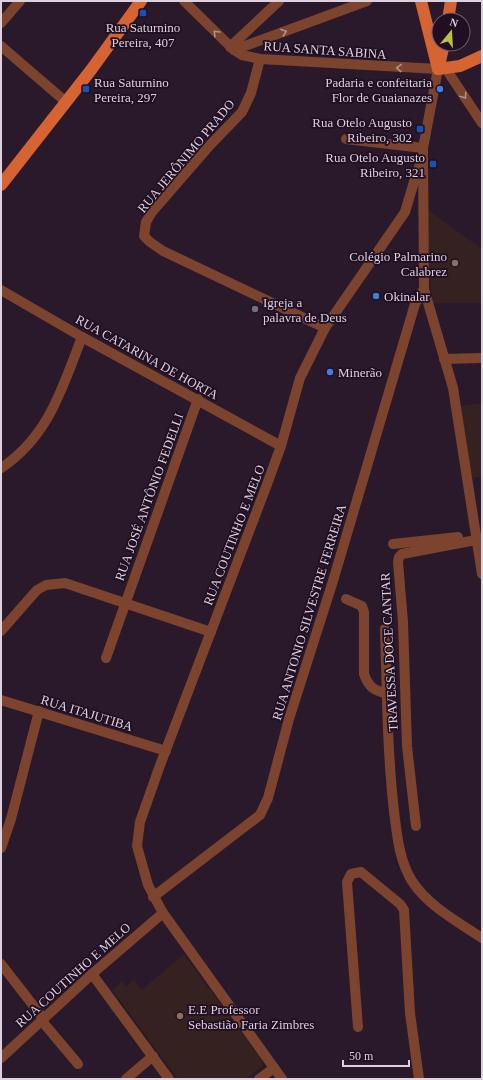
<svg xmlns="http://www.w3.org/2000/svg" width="483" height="1080" font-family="Georgia,serif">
<rect width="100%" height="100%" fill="#2a182b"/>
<g fill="#352120">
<polygon points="428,210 482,249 482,303 433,303 429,276"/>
<polygon points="482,403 482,477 471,478 461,406"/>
<polygon points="184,954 263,1062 262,1067 245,1079 178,1079 112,990 123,981 126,986 134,980 142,990"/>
</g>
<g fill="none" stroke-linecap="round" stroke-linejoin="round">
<g stroke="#7c442e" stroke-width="10">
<polyline points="184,1 234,50 242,55 260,59 438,69 423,148 424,289 453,388 482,574"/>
<polyline points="1,23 20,1"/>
<polyline points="1,46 66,102"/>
<polyline points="230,47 279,1"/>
<polyline points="234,50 367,1"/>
<polyline points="260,59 251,93 242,112 211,144 152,212 146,222 144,236 150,242 163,251 325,328"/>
<polyline points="446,69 482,123"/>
<polyline points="346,139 423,148"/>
<polyline points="1,290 82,337 281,446"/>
<polyline points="444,359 482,358"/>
<path d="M1,468C49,436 62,388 82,337"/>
<polyline points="393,544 458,537"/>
<path d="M346,599L362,606L364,612V674C369,688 374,690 387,694"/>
<path d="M385,629C387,690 387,750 394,811C397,835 399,860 412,881C428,906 458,922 482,938"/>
<polyline points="1,631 37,590 46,585 65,583 211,632"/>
<polyline points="106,658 198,399"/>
<polyline points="1,700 166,751"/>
<polyline points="416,826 407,746 403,622 398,562 399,557 402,554 476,540"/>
<polyline points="1,848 11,819 39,711"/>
<polyline points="153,897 260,815 268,798 289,719 333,581 415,304 424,289"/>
<polyline points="1,964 43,1018"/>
<polyline points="92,974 169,1079"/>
<polyline points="41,1020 78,1064"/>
<polyline points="358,1027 347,882 351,874 361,872 400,904 404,910 410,1013 419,1079"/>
<polyline points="1,1058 92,974 163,913"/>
<polyline points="126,1079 153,1056"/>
<polyline points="259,1079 274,1068"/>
<polyline points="282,1079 163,913 148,885 137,846 140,822 159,768 266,487 281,446 300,378 325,328 405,212 416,175 422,159"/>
</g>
<g stroke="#d66332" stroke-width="12">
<polyline points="421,1 438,69"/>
<polyline points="448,20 451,1"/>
<polyline points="439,66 444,44"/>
<polyline points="438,69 460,66 482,56"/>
<polyline points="1,185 91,70 141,1"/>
</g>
</g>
<defs><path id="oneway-chevron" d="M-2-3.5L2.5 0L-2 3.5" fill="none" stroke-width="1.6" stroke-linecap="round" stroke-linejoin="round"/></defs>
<g stroke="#b1928f">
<use href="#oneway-chevron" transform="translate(284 32) rotate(-20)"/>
<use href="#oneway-chevron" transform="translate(216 33) rotate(-135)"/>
<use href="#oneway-chevron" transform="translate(399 68) rotate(-178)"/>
<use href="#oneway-chevron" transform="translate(464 96) rotate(56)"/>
</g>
<g fill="#1a4fb4" stroke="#200f22" stroke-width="1.5">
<rect x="139" y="9" width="8" height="8" rx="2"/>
<rect x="82" y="85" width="8" height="8" rx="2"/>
<rect x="416" y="125" width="8" height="8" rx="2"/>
<rect x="429" y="160" width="8" height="8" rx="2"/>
</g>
<g fill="#3f7fe0" stroke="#200f22" stroke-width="1.5">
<circle cx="440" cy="89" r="4"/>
<circle cx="376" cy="296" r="4"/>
<circle cx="330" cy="372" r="4"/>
</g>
<g fill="#8d6e63" stroke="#200f22" stroke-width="1.5">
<circle cx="455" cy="263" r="4"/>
<circle cx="180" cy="1016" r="4"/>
</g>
<circle fill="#6b7280" stroke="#200f22" stroke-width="1.5" cx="255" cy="309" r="4"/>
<g text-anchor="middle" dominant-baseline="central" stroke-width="3.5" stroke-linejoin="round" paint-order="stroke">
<g font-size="13" fill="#ddd1de" stroke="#200f22" text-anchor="start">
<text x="143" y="27" text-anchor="middle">Rua Saturnino<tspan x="143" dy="15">Pereira, 407</tspan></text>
<text x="94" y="82">Rua Saturnino<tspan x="94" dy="15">Pereira, 297</tspan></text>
<text x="432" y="82" text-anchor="end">Padaria e confeitaria<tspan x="432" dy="15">Flor de Guaianazes</tspan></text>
<text x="412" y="122" text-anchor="end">Rua Otelo Augusto<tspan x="412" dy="15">Ribeiro, 302</tspan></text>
<text x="425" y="157" text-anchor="end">Rua Otelo Augusto<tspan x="425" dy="15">Ribeiro, 321</tspan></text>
<text x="447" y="256" text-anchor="end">Colégio Palmarino<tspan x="447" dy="15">Calabrez</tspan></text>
<text x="384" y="296">Okinalar</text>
<text x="263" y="302">Igreja a<tspan x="263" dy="15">palavra de Deus</tspan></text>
<text x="338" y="372">Minerão</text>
<text x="188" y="1009">E.E Professor<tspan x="188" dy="15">Sebastião Faria Zimbres</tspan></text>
</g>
<g font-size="13" fill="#ddd1de" stroke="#200f22">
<text transform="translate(325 50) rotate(4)">RUA SANTA SABINA</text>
<text transform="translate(186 156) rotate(-50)">RUA JERÔNIMO PRADO</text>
<text transform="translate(147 357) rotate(29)">RUA CATARINA DE HORTA</text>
<text transform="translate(149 497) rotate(-70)">RUA JOSÉ ANTÔNIO FEDELLI</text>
<text transform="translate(234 535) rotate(-69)">RUA COUTINHO E MELO</text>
<text transform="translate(309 612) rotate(-73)">RUA ANTONIO SILVESTRE FERREIRA</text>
<text transform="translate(389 652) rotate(-93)">TRAVESSA DOCE CANTAR</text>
<text transform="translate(87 713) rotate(17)">RUA ITAJUTIBA</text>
<text transform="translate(73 975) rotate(-42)">RUA COUTINHO E MELO</text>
</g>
</g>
<rect width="483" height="1080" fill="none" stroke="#ddd1de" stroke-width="4"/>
<g transform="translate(451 32) rotate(18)"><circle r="19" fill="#200f22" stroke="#6c5d6d"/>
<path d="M0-3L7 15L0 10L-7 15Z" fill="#bcbf44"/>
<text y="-6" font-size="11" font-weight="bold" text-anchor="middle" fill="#ddd1de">N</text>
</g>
<path d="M343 1060v6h66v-6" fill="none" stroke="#ddd1de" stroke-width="2"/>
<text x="349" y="1060" font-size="12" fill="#ddd1de" stroke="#200f22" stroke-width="3" paint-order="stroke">50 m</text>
</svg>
